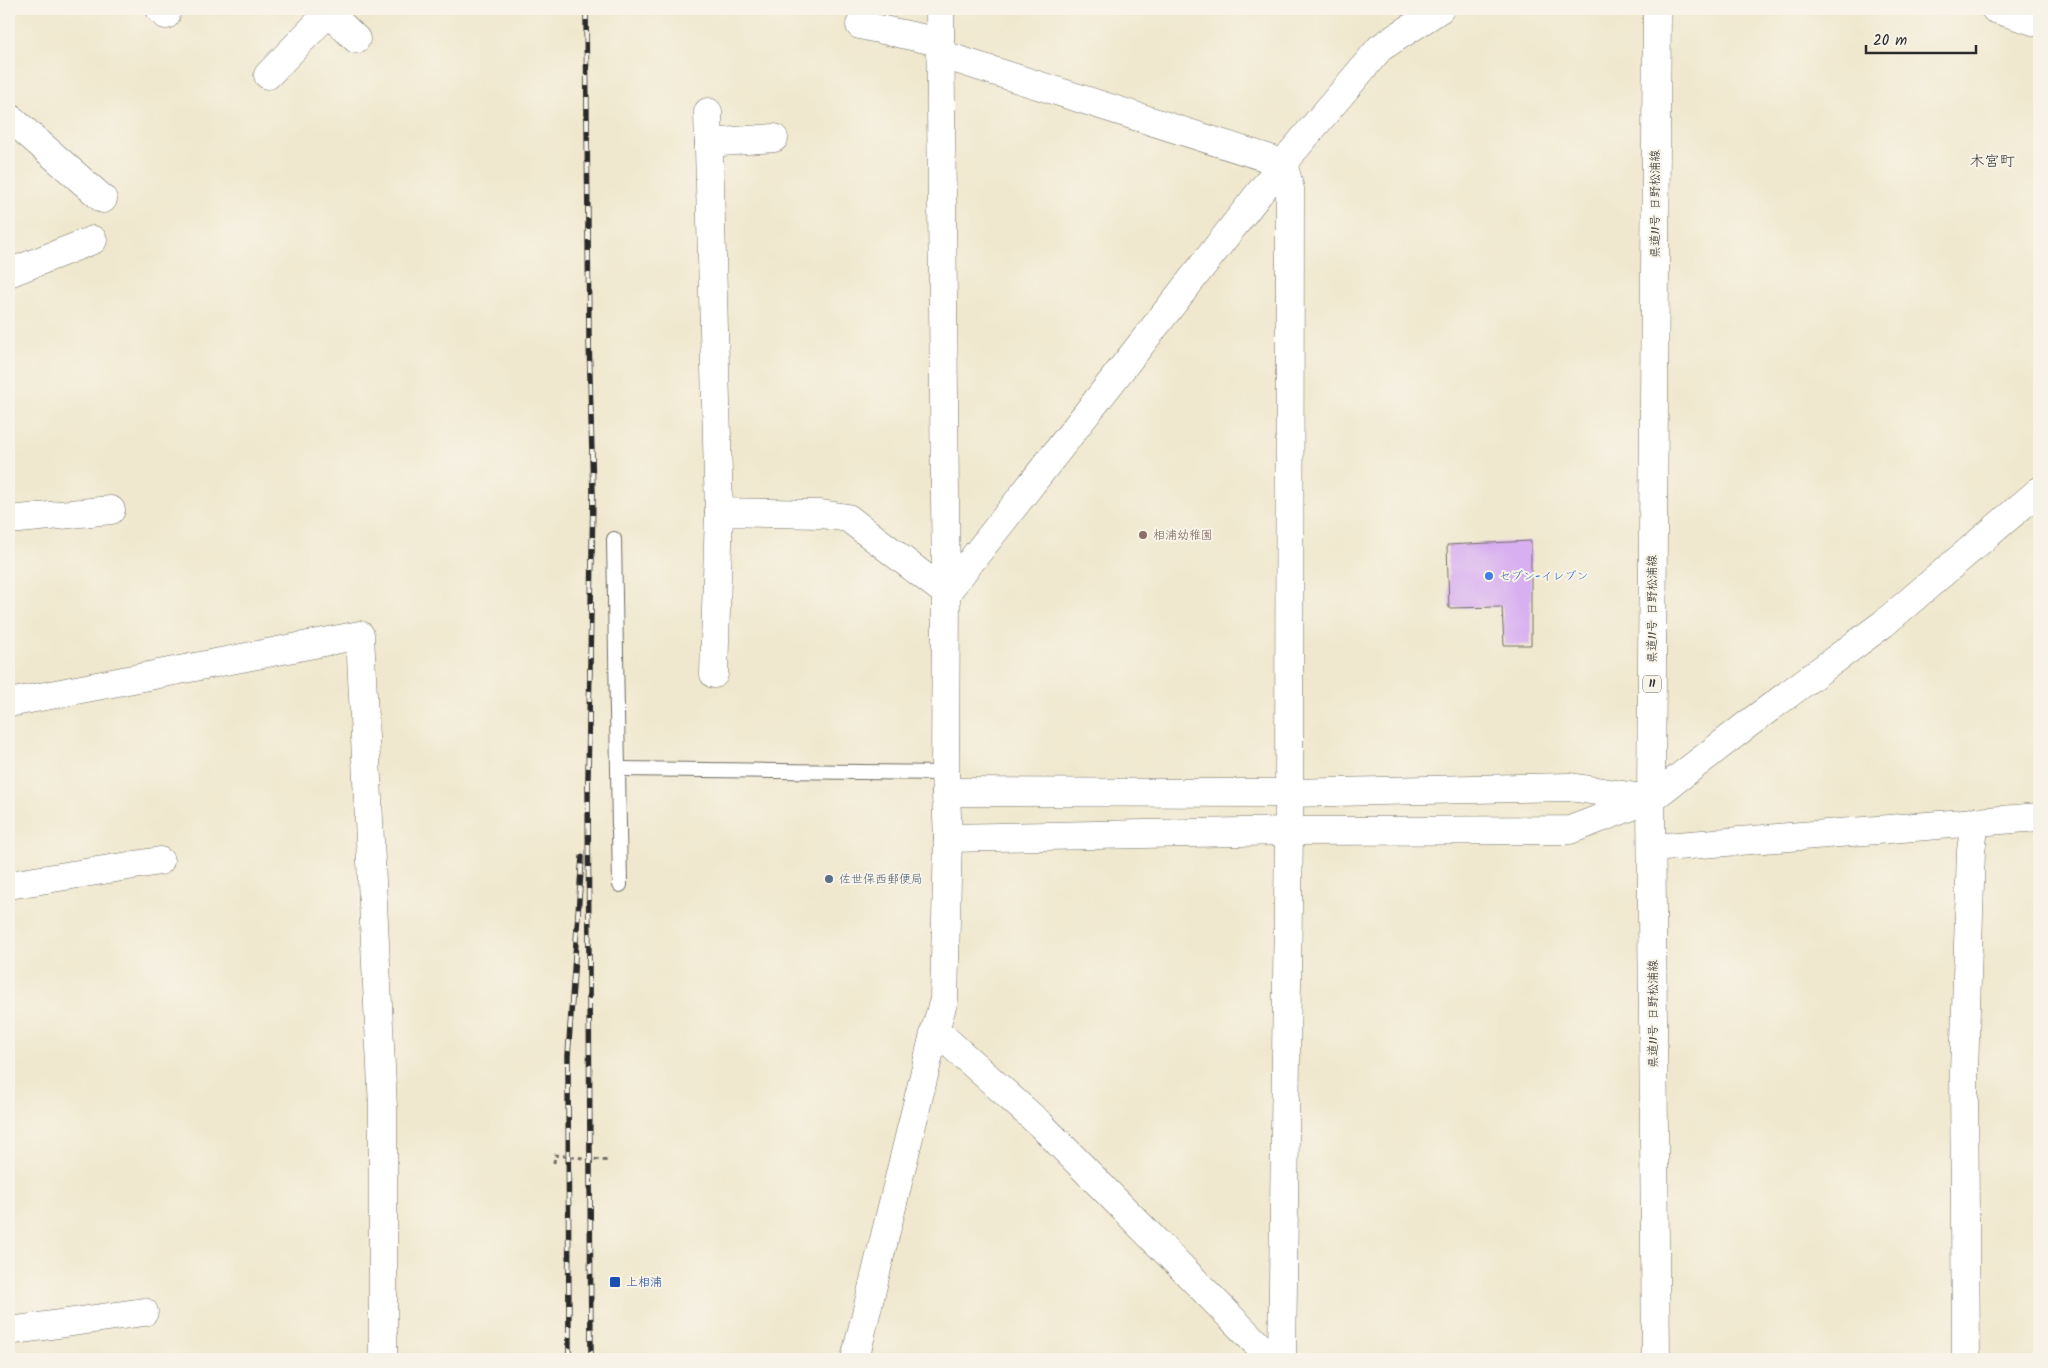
<svg xmlns="http://www.w3.org/2000/svg" width="2048" height="1368" font-family="Kalam,'Klee One',sans-serif">
<rect width="100%" height="100%" fill="#f7f3e8"/>
<filter id="ink" filterUnits="userSpaceOnUse"><feTurbulence type="fractalNoise" baseFrequency=".02" numOctaves="2"/><feDisplacementMap in="SourceGraphic" scale="10" xChannelSelector="R" yChannelSelector="G"/><feConvolveMatrix kernelMatrix="1 2 1 2 8 2 1 2 1" color-interpolation-filters="sRGB"/></filter>
<filter id="wash" filterUnits="userSpaceOnUse"><feTurbulence type="fractalNoise" baseFrequency=".0096" numOctaves="4" result="noise"/><feDisplacementMap in="SourceGraphic" scale="20" xChannelSelector="R" yChannelSelector="G"/><feGaussianBlur stdDeviation="1.12" result="paint"/><feColorMatrix in="noise" values="0 0 0 0 0 0 0 0 0 0 0 0 0 0 0 0 0 1.4 0 .05"/><feComposite in="paint" operator="in"/></filter>
<g filter="url(#wash)">
<rect width="100%" height="100%" fill="#f0e8ce"/>
<g id="blocks">
<polygon fill="#d8aff0" points="1531,541 1531,645 1504,645 1502,607 1449,608 1447,545"/>
</g>
</g>
<g filter="url(#ink)">
<use href="#blocks" fill-opacity="0" stroke="#706d64" stroke-width="1"/>
<g fill="none" stroke-linecap="round" stroke-linejoin="round">
<defs>
<g id="lane">
<polyline points="614,539 620,885"/>
<polyline points="618,769 945,773"/>
</g>
<g id="street">
<polyline points="160,9 166,15"/>
<polyline points="325,9 356,39"/>
<polyline points="1995,9 2039,23"/>
<polyline points="860,25 940,42"/>
<polyline points="940,54 1283,163"/>
<polyline points="268,75 329,12"/>
<polyline points="708,112 719,512"/>
<polyline points="9,117 103,199"/>
<polyline points="709,143 774,138"/>
<polyline points="9,273 93,240"/>
<polyline points="9,520 111,510"/>
<polyline points="946,593 1283,163 1380,48 1440,9"/>
<polyline points="714,674 719,512 821,514 848,518 946,593"/>
<polyline points="9,703 360,635 383,1108 383,1359"/>
<polyline points="1652,848 2039,817"/>
<polyline points="9,885 160,861"/>
<polyline points="935,1030 1041,1125 1272,1359"/>
<polyline points="9,1331 144,1312"/>
<polyline points="855,1359 935,1030 944,1000 948,838 945,773 946,593 940,9"/>
<polyline points="1282,1359 1289,831 1290,189 1283,163"/>
<polyline points="1966,1359 1964,1072 1971,851 1975,821"/>
</g>
<g id="secondary">
<polyline points="946,792 1288,793 1570,787 1649,799"/>
<polyline points="948,838 1289,831 1570,830 1651,799 1748,724 1883,624 2039,491"/>
</g>
<polyline id="primary" points="1656,1359 1651,799 1657,9"/>
</defs>
<use href="#lane" stroke="#706d64" stroke-width="16"/>
<use href="#street" stroke="#706d64" stroke-width="29"/>
<use href="#secondary" stroke="#706d64" stroke-width="29"/>
<use href="#primary" stroke="#706d64" stroke-width="29"/>
<polyline stroke="#706d64" stroke-width="3" stroke-dasharray="4 4" stroke-linecap="butt" points="554,1163 555,1155 610,1161"/>
<use href="#lane" stroke="#fff" stroke-width="14"/>
<use href="#street" stroke="#fff" stroke-width="28"/>
<use href="#secondary" stroke="#fff" stroke-width="28"/>
<use href="#primary" stroke="#fff" stroke-width="28"/>
<defs>
<g id="rail">
<polyline points="586,9 589,338 593,495 588,778 591,1359"/>
<polyline points="569,1359 568,1056 582,857"/>
</g>
</defs>
<use href="#rail" stroke="#2b2b2b" stroke-width="5.5"/>
<use href="#rail" stroke="#f7f3e8" stroke-width="4" stroke-dasharray="11" stroke-linecap="butt"/>
</g>
</g>
<circle fill="#8d6e63" stroke="#f7f3e8" stroke-width="2" cx="1143" cy="535" r="5"/>
<circle fill="#3f7fe0" stroke="#f7f3e8" stroke-width="2" cx="1489" cy="576" r="5"/>
<circle fill="#5c6f8a" stroke="#f7f3e8" stroke-width="2" cx="829" cy="879" r="5"/>
<rect fill="#1a4fb4" stroke="#f7f3e8" stroke-width="2" x="609" y="1276" width="12" height="12" rx="2.5"/>
<g text-anchor="middle" dominant-baseline="central" stroke-width="4" stroke-linejoin="round" paint-order="stroke">
<rect fill="#f7f3e8" stroke="#686764" stroke-width="1" x="1643" y="675.5" width="18" height="17" rx="4"/>
<g font-size="11" font-weight="bold" fill="#2b2b2b">
<text x="1652" y="684">11</text>
</g>
<g font-size="12" fill="#2b2b2b" stroke="#f7f3e8">
<text transform="translate(1655 204) rotate(-90)">県道11号 日野松浦線</text>
<text transform="translate(1652 609) rotate(-90)">県道11号 日野松浦線</text>
<text transform="translate(1653 1014) rotate(-90)">県道11号 日野松浦線</text>
</g>
<g font-size="12" fill="#785e54" stroke="#f7f3e8" text-anchor="start">
<text x="1153" y="535">相浦幼稚園</text>
</g>
<g font-size="12" fill="#366cbe" stroke="#f7f3e8" text-anchor="start">
<text x="1499" y="576">セブン-イレブン</text>
</g>
<g font-size="12" fill="#4e5e75" stroke="#f7f3e8" text-anchor="start">
<text x="839" y="879">佐世保西郵便局</text>
</g>
<g font-size="12" fill="#164399" stroke="#f7f3e8" text-anchor="start">
<text x="626" y="1282">上相浦</text>
</g>
<g font-size="15" fill="#2b2b2b" stroke="#f7f3e8">
<text x="1992" y="162">木宮町</text>
</g>
</g>
<rect width="2048" height="1368" fill="none" stroke="#f7f3e8" stroke-width="30"/>
<path d="M1866 45v8h110v-8" fill="none" stroke="#2b2b2b" stroke-width="2.5"/>
<text x="1873" y="45" font-size="15" fill="#2b2b2b" stroke="#f7f3e8" stroke-width="4" paint-order="stroke">20 m</text>
</svg>
